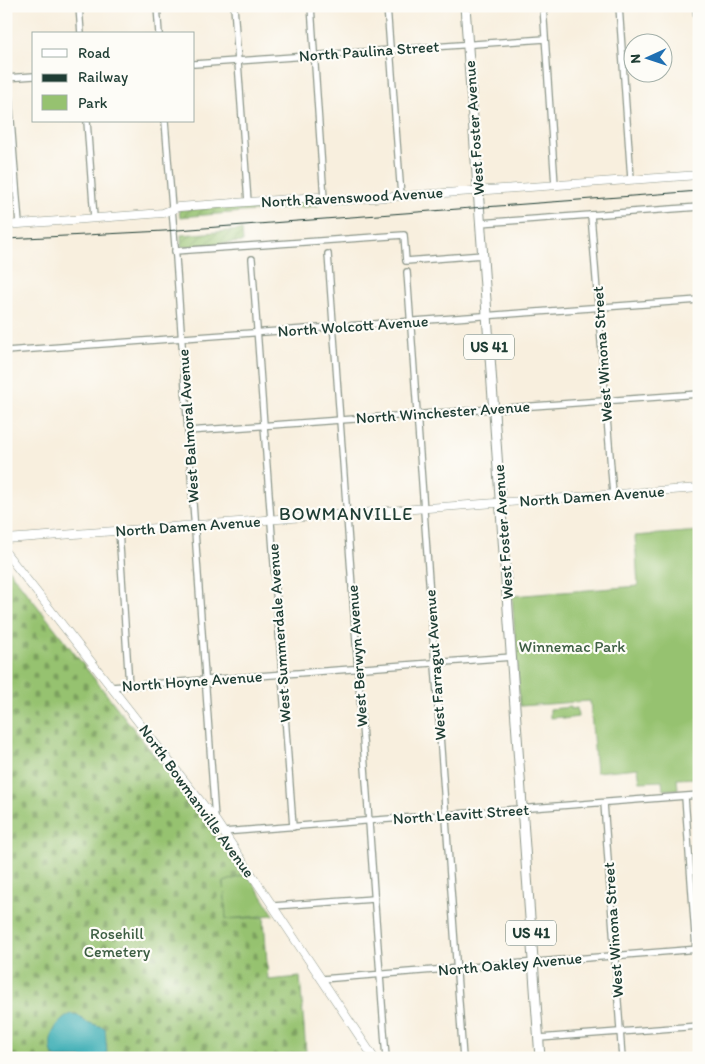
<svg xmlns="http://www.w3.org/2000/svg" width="705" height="1064" font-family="Itim,sans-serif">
<defs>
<pattern id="cemetery-stones" width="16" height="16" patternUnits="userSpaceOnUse" patternTransform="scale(1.25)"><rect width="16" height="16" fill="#96c270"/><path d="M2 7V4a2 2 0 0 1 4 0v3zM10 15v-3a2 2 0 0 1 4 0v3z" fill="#7a9f5d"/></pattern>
<pattern id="garden-furrows" width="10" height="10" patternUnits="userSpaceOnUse" patternTransform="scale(1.25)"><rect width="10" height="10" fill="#96c270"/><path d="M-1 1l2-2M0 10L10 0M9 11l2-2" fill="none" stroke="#7a9f5d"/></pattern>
</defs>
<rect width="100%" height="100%" fill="#fdfcf7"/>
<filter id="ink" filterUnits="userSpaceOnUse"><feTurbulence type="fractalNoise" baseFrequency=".02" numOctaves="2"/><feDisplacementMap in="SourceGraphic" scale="10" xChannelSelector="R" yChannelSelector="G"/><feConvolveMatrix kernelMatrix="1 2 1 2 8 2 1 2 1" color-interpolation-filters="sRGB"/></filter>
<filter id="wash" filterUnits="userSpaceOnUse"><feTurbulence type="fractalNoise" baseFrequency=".0096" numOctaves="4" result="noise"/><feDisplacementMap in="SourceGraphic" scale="20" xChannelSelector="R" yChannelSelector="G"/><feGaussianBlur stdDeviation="1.12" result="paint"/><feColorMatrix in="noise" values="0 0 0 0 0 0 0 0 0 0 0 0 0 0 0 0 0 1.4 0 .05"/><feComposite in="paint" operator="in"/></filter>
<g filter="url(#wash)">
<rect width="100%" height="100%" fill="#f8efde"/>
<polygon fill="url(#cemetery-stones)" stroke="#5a8052" points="6,566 209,825 243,876 224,882 227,919 264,917 268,980 300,977 306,1052 287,1054 287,1058 6,1058"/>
<g fill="#96c270" stroke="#5a8052">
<polygon points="699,531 699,778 677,779 678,789 663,790 662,781 640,782 638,768 596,772 590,701 520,706 512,596 638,586 635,536"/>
<polygon points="571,707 571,709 577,708 578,717 563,719 563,717 550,718 550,709"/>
<polygon points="248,874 274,915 226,919 224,882"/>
</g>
<g fill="url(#garden-furrows)" stroke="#5a8052">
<polygon points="318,200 318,206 180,217 179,210"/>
<polygon points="242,230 243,242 181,247 181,235"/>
</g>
<path fill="#3daeb5" stroke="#2e7674" d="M71,1014L78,1015L84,1021L105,1028L107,1053L102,1058H56L53,1056C46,1039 55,1022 71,1014Z"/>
</g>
<g filter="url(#ink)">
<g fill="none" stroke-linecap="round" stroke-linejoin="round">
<defs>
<g id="street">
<polyline points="79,6 81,34"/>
<polyline points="157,6 159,34"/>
<polyline points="234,6 248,202"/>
<polyline points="311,6 324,199"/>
<polyline points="387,6 401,196"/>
<polyline points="543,6 555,185"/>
<polyline points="619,6 631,179"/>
<polyline points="696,6 699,47"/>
<polyline points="6,56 19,224"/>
<polyline points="194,64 545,39"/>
<polyline points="6,78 34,76"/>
<polyline points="87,121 94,218"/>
<polyline points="165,121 176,258 215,819"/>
<polyline points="591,215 613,494"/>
<polyline points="480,223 699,207"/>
<polyline points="175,251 404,235 406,261 483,255"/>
<polyline points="328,254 386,1058"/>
<polyline points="252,259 293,827"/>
<polyline points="407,272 463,1058"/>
<polyline points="6,351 699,300"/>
<polyline points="188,431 699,394"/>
<polyline points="119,531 129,686"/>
<polyline points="111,687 512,657"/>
<polyline points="685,797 696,949"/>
<polyline points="604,803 622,1058"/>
<polyline points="223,832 699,795"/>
<polyline points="273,906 374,899"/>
<polyline points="322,979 699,949"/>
<polyline points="539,1038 699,1026"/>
</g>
<g id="secondary">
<polyline points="6,225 163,213 178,207 318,197 331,201 699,175"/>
<polyline points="6,539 699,488"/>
<polyline points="6,553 216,821 374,1058"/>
</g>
<polyline id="primary" points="465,6 540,1058"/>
</defs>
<use href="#street" stroke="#8c9689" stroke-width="8"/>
<use href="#secondary" stroke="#8c9689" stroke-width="9"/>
<use href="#primary" stroke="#8c9689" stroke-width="11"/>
<use href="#street" stroke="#fff" stroke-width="5.5"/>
<use href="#secondary" stroke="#fff" stroke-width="8"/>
<use href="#primary" stroke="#fff" stroke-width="9"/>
<polyline stroke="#1f3d34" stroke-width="1" points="6,239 164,231 699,191"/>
</g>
</g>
<g text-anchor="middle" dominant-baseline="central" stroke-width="4.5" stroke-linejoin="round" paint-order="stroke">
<g fill="#fdfcf7" stroke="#62766e" stroke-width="1">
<rect x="464" y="334.5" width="50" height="25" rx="4"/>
<rect x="506" y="920.5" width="50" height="25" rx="4"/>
</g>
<g font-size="15" font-weight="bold" fill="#1f3d34">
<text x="489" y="347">US 41</text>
<text x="531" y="933">US 41</text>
</g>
<g font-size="16" fill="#1f3d34" stroke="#fdfcf7">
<text transform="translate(369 51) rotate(-4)">North Paulina Street</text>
<text transform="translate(474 128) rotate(-94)">West Foster Avenue</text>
<text transform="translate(352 197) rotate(-3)">North Ravenswood Avenue</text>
<text transform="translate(353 326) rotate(-4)">North Wolcott Avenue</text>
<text transform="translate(602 354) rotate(-94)">West Winona Street</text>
<text transform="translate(443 412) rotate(-4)">North Winchester Avenue</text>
<text transform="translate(188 426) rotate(-94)">West Balmoral Avenue</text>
<text transform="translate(592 496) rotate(-4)">North Damen Avenue</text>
<text transform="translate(188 526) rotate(-4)">North Damen Avenue</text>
<text transform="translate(503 532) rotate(-94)">West Foster Avenue</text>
<text transform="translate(279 633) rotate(-94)">West Summerdale Avenue</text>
<text transform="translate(357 656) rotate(-94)">West Berwyn Avenue</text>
<text transform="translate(435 665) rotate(-94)">West Farragut Avenue</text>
<text transform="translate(192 681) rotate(-4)">North Hoyne Avenue</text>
<text transform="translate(197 801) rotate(54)">North Bowmanville Avenue</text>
<text transform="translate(461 814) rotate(-4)">North Leavitt Street</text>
<text transform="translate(613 930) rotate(-94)">West Winona Street</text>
<text transform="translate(510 964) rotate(-5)">North Oakley Avenue</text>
</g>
<g font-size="16" fill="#3d5e43" stroke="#fdfcf7">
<text x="572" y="646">Winnemac Park</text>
<text x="117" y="933">Rosehill<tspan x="117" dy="18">Cemetery</tspan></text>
</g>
<g font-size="18" letter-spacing="1" fill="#1f3d34" stroke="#fdfcf7">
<text x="346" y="514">BOWMANVILLE</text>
</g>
</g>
<rect width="705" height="1064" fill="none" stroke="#fdfcf7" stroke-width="25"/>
<rect x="32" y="32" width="162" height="90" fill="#fdfcf7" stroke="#a4b0a9"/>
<rect x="42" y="49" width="25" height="8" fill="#ffffff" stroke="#a4b0a9"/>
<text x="78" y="58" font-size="15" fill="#1f3d34">Road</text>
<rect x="42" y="74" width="25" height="8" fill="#1f3d34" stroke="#a4b0a9"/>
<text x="78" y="82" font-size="15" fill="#1f3d34">Railway</text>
<rect x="42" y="95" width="25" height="15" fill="#96c270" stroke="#a4b0a9"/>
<text x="78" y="108" font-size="15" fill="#1f3d34">Park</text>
<g transform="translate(648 58) rotate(267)"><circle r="24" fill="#fdfcf7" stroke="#a4b0a9"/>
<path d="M0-4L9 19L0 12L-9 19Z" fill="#1f6fb2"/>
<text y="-8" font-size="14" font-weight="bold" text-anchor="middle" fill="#1f3d34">N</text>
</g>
</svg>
